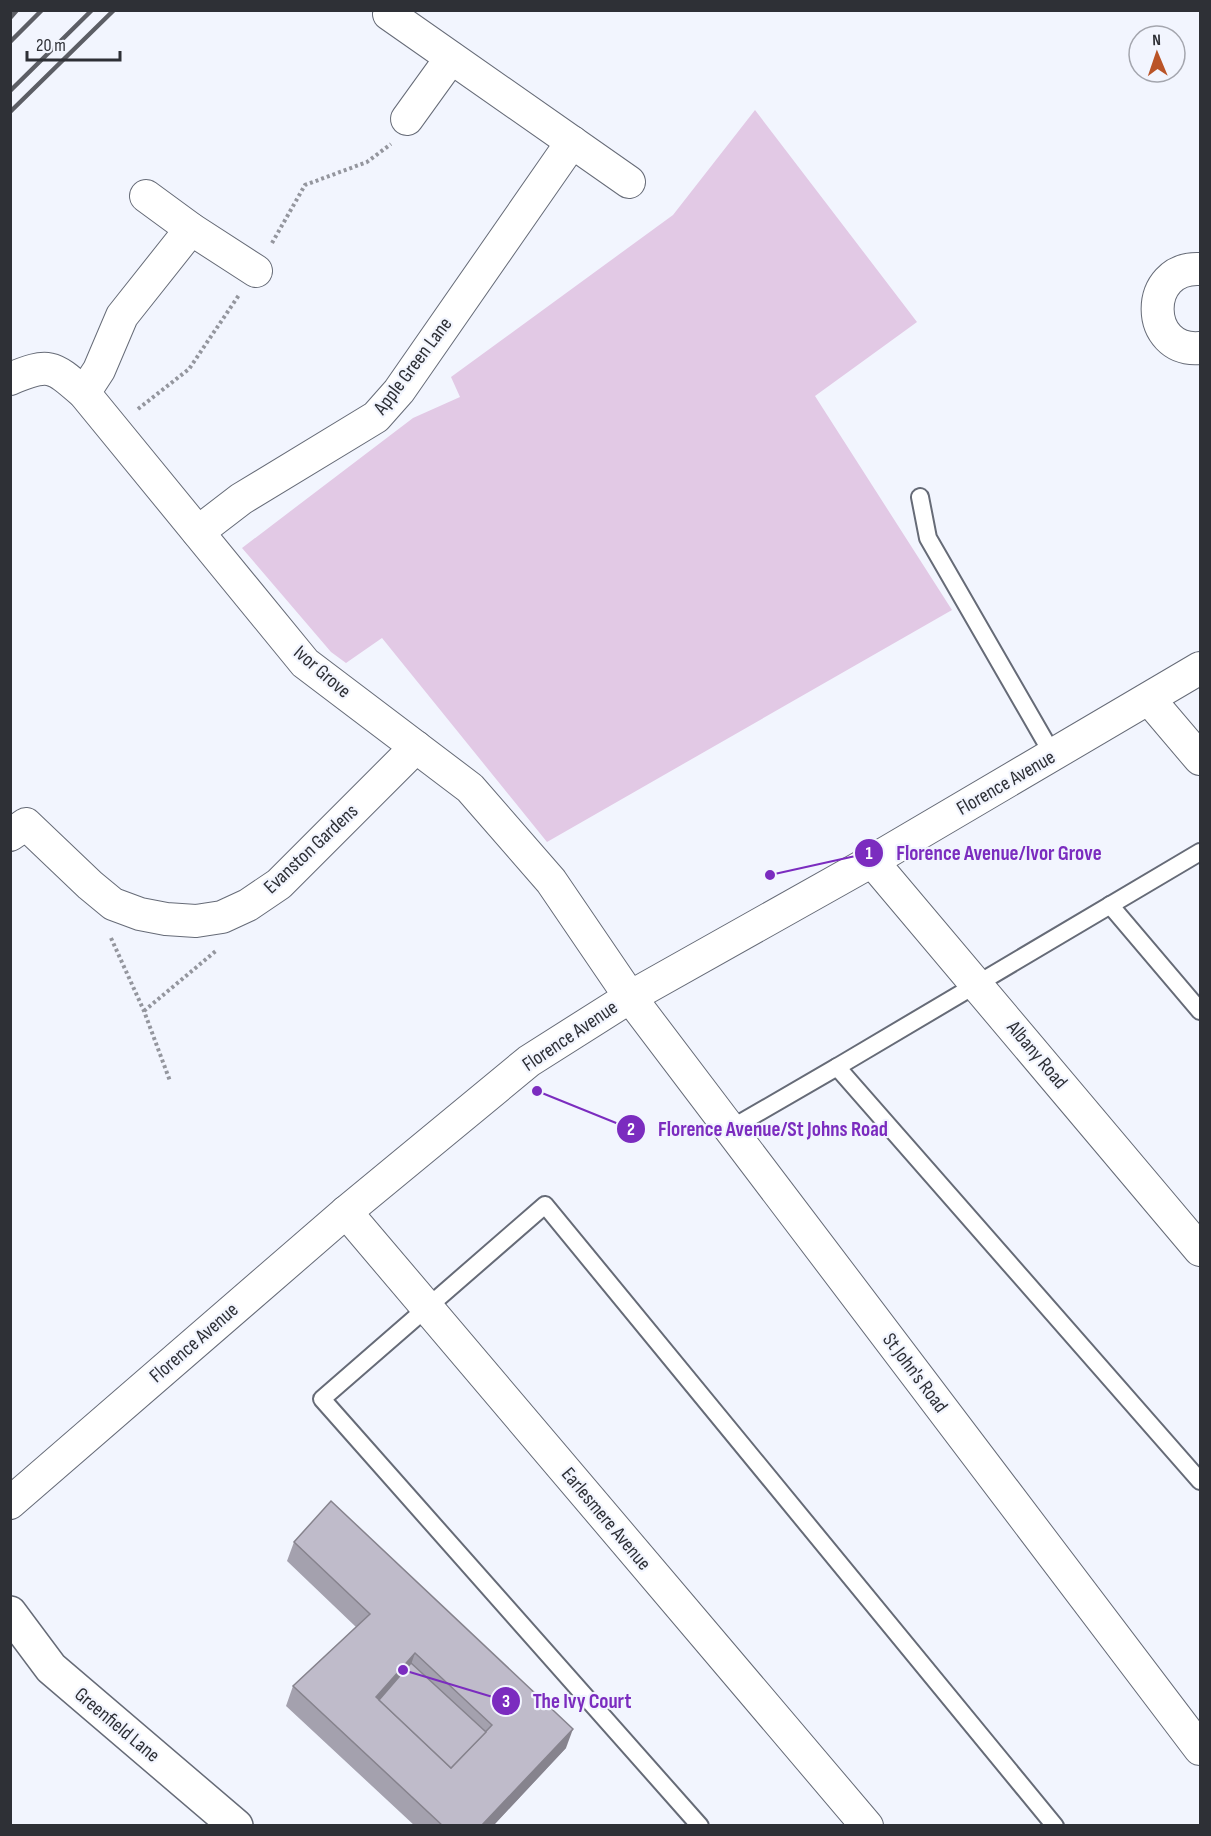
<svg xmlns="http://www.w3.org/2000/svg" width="1211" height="1836" font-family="'Sofia Sans Condensed',sans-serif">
<rect width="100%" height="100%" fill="#f2f5fe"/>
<polygon fill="#e2c9e5" points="755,110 917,322 815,396 952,610 547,842 382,638 346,663 331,652 242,548 413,418 460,397 451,377 673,215"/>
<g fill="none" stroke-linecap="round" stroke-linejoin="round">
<defs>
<g id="lane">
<polyline points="920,497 928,538 1053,755"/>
<polyline points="1110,905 1200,1011"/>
<polyline points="837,1067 1200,852"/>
<polyline points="730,1129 837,1067 1200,1481"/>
<polyline points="700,1826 322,1399 545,1205 1055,1826"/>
</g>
<g id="street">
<polyline points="389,14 629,182"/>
<polyline points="407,119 451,58"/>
<polyline points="146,196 191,229 256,271"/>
<path d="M1200,269C1143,266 1144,353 1200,348"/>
<path d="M10,379C50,362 53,366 84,393L305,663L470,788L551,881L630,997L1200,1749"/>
<polyline points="84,393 99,370 122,316 191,229"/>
<polyline points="198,532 241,499 376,417 399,391 572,142"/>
<polyline points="1149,699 1200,759"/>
<polyline points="10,835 26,824 90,885 113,904 140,914 166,919 196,921 222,917 248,905 279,884 416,747"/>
<polyline points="872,861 1200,1250"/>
<polyline points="346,1212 867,1826"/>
<polyline points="10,1503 346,1212 529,1061 630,997 872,861 1200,668"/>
</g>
<polyline id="secondary" points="10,1613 51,1668 236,1826"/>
</defs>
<use href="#lane" stroke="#666b77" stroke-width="20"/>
<use href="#street" stroke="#666b77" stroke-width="34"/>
<use href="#secondary" stroke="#666b77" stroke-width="36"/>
<g stroke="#94969e" stroke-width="4" stroke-dasharray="3 3" stroke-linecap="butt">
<polyline points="272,243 305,185 367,162 391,144"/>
<polyline points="138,409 189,369 239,295"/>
<polyline points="111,938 144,1011 170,1081"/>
<polyline points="144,1011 217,950"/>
</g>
<use href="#lane" stroke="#fff" stroke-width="16"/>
<use href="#street" stroke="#fff" stroke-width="32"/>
<use href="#secondary" stroke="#fff" stroke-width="33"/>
<g stroke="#5c5e65" stroke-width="4.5">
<polyline points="10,18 17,10"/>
<polyline points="10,42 42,10"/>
<polyline points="10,91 92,10"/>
<polyline points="10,112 114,10"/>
</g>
</g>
<polygon fill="#a4a1ae" points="294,1542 566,1748 493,1826 415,1826 286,1706 293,1686 356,1627 287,1561"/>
<g fill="#86838d">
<polygon points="415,1653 408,1673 376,1709 376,1697"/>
<polygon points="573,1729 566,1748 493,1826 481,1826"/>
</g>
<g fill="#bfbbca" stroke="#86838d" stroke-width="1.5" fill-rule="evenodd">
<path d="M331,1501L573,1729L481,1826H443L293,1686L370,1614L294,1542ZM415,1653L492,1725L451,1768L376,1697Z"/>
<polygon points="411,1663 486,1732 451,1768 379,1700"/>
</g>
<g text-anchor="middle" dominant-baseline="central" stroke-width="4.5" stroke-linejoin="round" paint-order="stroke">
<g font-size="20" fill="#2e3036" stroke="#f2f5fe">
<text transform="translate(413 366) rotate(-53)">Apple Green Lane</text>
<text transform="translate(322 672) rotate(41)">Ivor Grove</text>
<text transform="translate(1006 783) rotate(-30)">Florence Avenue</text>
<text transform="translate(311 849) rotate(-43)">Evanston Gardens</text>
<text transform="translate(570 1036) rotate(-34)">Florence Avenue</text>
<text transform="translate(1037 1055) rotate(50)">Albany Road</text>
<text transform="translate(194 1343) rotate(-41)">Florence Avenue</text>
<text transform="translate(915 1373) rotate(53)">St John's Road</text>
<text transform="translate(606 1519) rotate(50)">Earlesmere Avenue</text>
<text transform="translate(117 1725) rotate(40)">Greenfield Lane</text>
</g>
</g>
<path fill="none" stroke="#7b2cbf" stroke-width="2" d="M770 875L869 853M537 1091L631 1129M403 1670L506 1701"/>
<g fill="#7b2cbf" stroke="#f2f5fe" stroke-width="2">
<circle cx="770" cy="875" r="6"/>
<circle cx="537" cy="1091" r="6"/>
<circle cx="403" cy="1670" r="6"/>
<circle cx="869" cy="853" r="15"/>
<circle cx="631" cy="1129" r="15"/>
<circle cx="506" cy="1701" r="15"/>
</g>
<g font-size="18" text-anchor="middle" font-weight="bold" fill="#fff">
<text x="869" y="859">1</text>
<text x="631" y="1135">2</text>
<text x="506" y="1707">3</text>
</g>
<g font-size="21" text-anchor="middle" font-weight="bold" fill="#7b2cbf" stroke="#f2f5fe" stroke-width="4.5" stroke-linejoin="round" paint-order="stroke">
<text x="999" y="860">Florence Avenue/Ivor Grove</text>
<text x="773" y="1136">Florence Avenue/St Johns Road</text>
<text x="582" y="1708">The Ivy Court</text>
</g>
<rect width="1211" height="1836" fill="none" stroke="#2e3036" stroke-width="24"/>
<g transform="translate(1157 54) rotate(358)"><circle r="28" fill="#f2f5fe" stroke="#a4a6ae" stroke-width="1.5"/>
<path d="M0-4.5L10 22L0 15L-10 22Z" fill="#ba5427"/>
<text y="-9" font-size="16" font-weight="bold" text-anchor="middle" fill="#2e3036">N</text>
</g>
<path d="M27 51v9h93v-9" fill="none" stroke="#2e3036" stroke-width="3"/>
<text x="36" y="51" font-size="18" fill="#2e3036" stroke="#f2f5fe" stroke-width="4.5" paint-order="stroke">20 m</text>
</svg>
